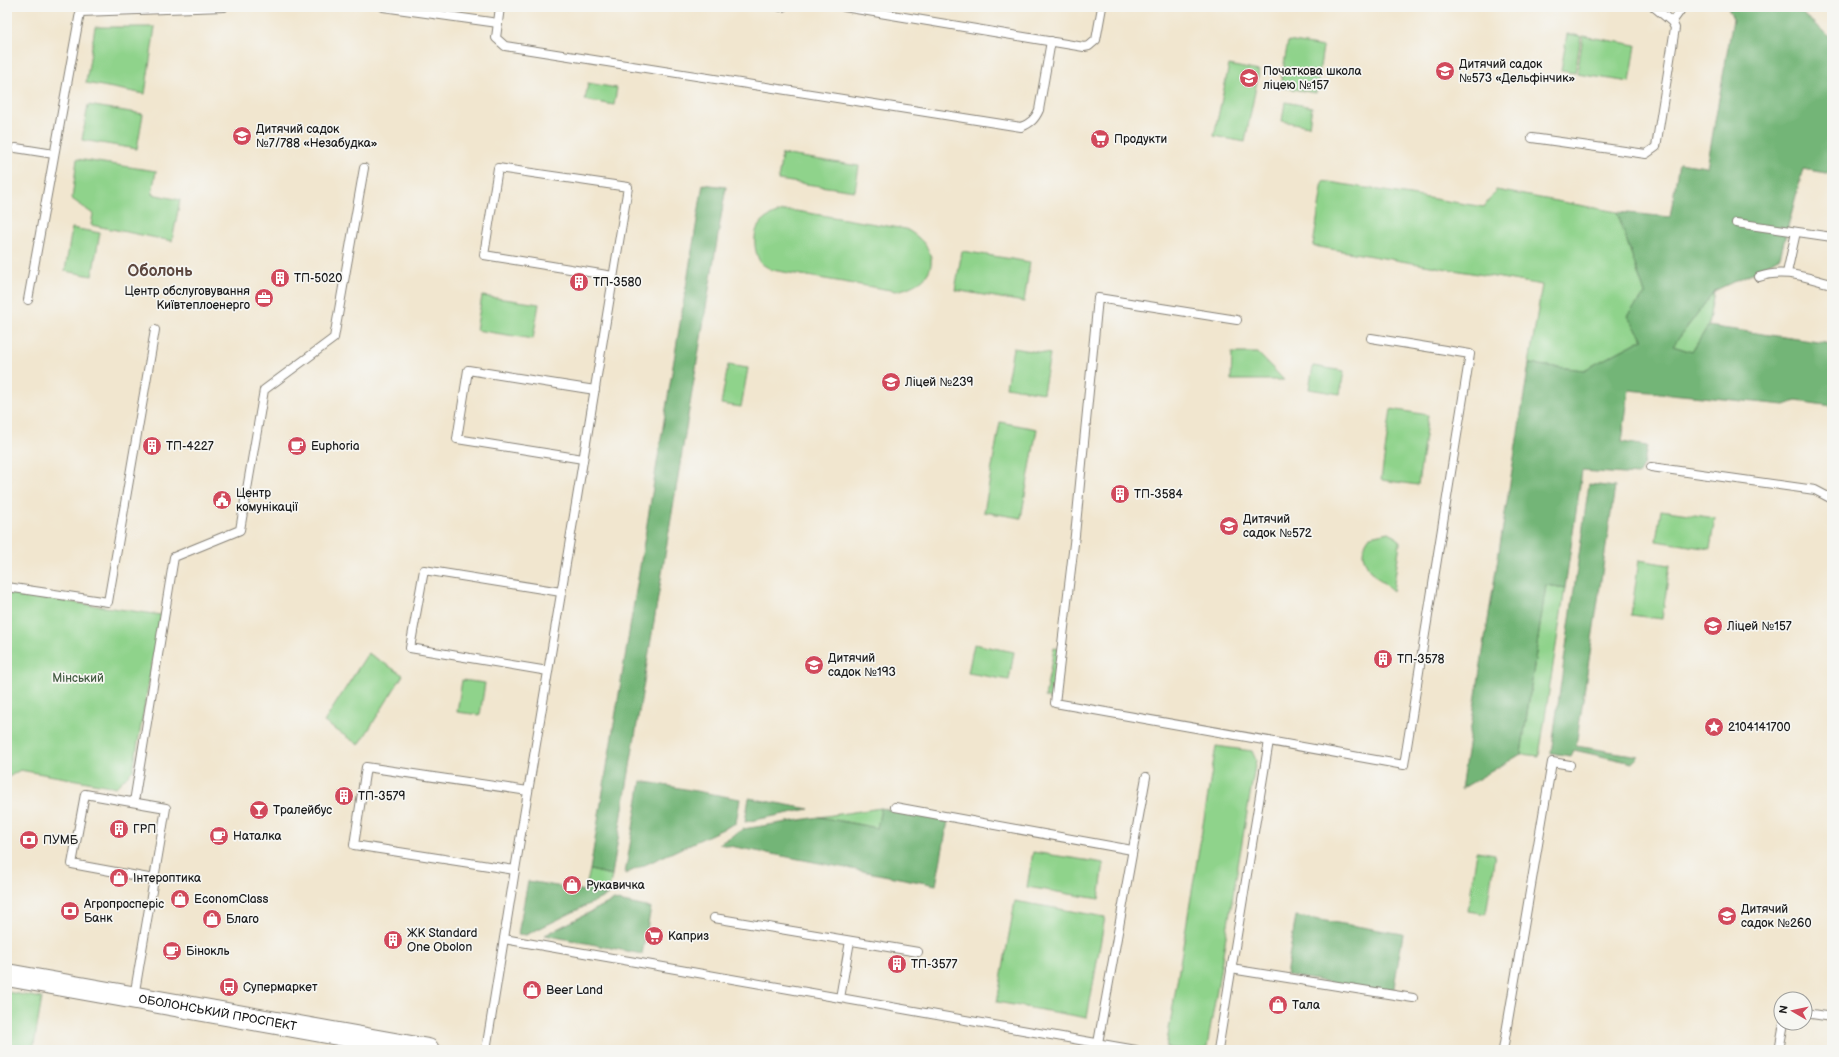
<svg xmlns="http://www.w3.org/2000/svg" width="1839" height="1057" font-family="'Balsamiq Sans',sans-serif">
<rect width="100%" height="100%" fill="#f6f6f2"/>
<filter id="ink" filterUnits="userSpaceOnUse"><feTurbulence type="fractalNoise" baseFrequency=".025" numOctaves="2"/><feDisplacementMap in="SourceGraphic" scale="8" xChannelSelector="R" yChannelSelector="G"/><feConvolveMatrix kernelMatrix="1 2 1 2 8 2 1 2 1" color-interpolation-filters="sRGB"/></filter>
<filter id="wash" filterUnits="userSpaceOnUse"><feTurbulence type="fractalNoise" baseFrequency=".012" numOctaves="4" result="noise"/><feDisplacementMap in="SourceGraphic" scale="16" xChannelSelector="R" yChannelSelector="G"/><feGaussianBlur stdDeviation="0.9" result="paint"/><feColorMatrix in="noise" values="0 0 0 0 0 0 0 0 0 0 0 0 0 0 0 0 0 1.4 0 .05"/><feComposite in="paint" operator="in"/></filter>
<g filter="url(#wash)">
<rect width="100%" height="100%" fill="#f1e6cf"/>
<g fill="#8fd38b" stroke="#567854">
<polygon points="95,27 155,27 145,94 86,83"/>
<polygon points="1567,34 1581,36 1575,73 1561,71"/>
<polygon points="1583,36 1636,45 1630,82 1577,74"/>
<polygon points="1288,41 1323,47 1316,93 1280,87"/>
<polygon points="1229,65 1259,71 1245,142 1214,136"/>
<polygon points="588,83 617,88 614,105 585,100"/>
<polygon points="1285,102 1312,107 1309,126 1282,121"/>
<polygon points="88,105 143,114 137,149 82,140"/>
<polygon points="782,154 859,166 855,191 778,180"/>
<polygon points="77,159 156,171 152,194 180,200 172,241 91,225 93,214 72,199"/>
<polygon points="1323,181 1484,207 1496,190 1617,212 1645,294 1627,316 1643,339 1584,370 1529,364 1542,285 1313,246"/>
<path d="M782,211H796L906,229C943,250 939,282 896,291L772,270C769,268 764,266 761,263C754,254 752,233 760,224C765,217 775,214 782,211Z"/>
<polygon points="72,228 100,233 92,276 65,271"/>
<polygon points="962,251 1030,262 1024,302 955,290"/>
<polygon points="1714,291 1708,326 1692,352 1673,346"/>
<polygon points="482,296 539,304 533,339 476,330"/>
<polygon points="1013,348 1050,354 1043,393 1006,387"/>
<polygon points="1232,353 1258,353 1284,380 1231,380"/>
<polygon points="728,365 748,368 741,407 721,404"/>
<polygon points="1313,366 1344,371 1340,394 1309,389"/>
<polygon points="1391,409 1428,415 1418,485 1381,480"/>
<polygon points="1000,422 1037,429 1021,518 984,512"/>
<polygon points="1661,510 1715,518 1710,549 1656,541"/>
<path d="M1388,532L1395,535L1400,543L1393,591C1382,581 1358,565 1364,547C1365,543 1368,539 1370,536Z"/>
<polygon points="1639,560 1670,565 1662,619 1631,615"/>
<polygon points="1546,585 1565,588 1539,756 1521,754"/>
<polygon points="7,593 161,615 133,770 116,787 20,770 7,778"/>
<polygon points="974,644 1014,652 1009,680 968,673"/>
<polygon points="1054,648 1059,649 1052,700 1045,697"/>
<polygon points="368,653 403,675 359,745 324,722"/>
<polygon points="462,680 485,683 480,715 457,712"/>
<polygon points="1216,746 1252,751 1256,760 1207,1048 1203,1050 1166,1048"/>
<polygon points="881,808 878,828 819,817"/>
<polygon points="1477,851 1495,854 1486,914 1468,911"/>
<polygon points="1033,852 1104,863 1099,899 1027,887"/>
<polygon points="590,870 612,875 608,895 585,891"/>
<polygon points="1015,901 1105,917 1087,1018 997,1002"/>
<polygon points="7,992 42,998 33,1050 7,1050"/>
</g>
<g fill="#73b577" stroke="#48684a">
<polygon points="1728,7 1795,7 1832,39 1832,174 1803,169 1780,257 1754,272 1714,291 1673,346 1692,352 1708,326 1832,344 1832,406 1796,401 1785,405 1629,390 1622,442 1647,446 1644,464 1638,475 1582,471 1565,588 1546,585 1521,754 1461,789 1529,364 1584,370 1643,339 1627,316 1645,294 1617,212 1670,217 1679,163 1707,167 1733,19"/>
<polygon points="703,184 726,187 612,875 590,870"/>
<polygon points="1589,484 1615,487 1576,746 1639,756 1632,763 1574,750 1571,756 1551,753"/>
<polygon points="641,781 740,799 736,823 625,874"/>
<polygon points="749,798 809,809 745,822"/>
<polygon points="881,808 948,821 936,885 719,844 743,829 819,817 877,828"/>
<polygon points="528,881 608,895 526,935 518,934"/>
<polygon points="614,900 651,908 642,954 545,935"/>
<polygon points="1296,916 1403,934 1393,993 1286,975"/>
</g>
</g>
<g filter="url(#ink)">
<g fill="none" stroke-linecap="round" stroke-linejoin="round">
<defs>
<g id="lane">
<polyline points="383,7 498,23"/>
<path d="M500,7L496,38L505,46L1021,127C1031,123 1035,119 1039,110L1051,41"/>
<polyline points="780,7 783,7"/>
<polyline points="844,7 1084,47 1089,46 1096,40 1102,7"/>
<polyline points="80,12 224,7"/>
<polyline points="1672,22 1680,11"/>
<polyline points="1532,138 1646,154 1656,147 1675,28 1672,22 1654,7"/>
<polyline points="16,148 54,154"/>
<polyline points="1736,223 1832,237"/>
<polyline points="1787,273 1796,232"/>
<path d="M1759,277C1784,268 1807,278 1832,284"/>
<polyline points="28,300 81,7"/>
<polyline points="1237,320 1098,298 1075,535 1055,703 1404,765 1470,354 1371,338"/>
<polyline points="583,459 457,439 468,370 595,390"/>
<polyline points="1651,467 1815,490 1832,499"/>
<polyline points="7,587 108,602 155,330"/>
<polyline points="548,671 410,648 424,570 561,592"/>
<polyline points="134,802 174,557 240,530 264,390 334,338 364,168"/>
<polyline points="895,807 1132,850"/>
<polyline points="515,870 354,845 366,767 528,791"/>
<polyline points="714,918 918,952"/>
<polyline points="504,939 1136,1050"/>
<polyline points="1231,969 1413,998"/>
<polyline points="134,997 166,808 85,794 72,864 154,879"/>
<polyline points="840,998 850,941"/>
<polyline points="1805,1013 1832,1017"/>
<polyline points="1098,1043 1146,777"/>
<path d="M486,1050L515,870C553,642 591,415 628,187L498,168L484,255L613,276"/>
<polyline points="1218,1050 1269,741"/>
<polyline points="1503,1050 1552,762 1570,765"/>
<polyline points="1779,1050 1784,1023"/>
</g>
<g id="secondary">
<path id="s1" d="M7,975L428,1050"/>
</g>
</defs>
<use href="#lane" stroke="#868176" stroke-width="10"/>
<use href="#secondary" stroke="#868176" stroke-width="24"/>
<use href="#lane" stroke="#fff" stroke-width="8"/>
<use href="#secondary" stroke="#fff" stroke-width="22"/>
</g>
</g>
<defs>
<symbol id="school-disc" viewBox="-11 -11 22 22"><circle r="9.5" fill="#d1495b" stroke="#f6f6f2"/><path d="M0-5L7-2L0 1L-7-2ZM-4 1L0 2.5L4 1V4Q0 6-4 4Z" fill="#fff"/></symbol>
<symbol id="supermarket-disc" viewBox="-11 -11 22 22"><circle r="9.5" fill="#d1495b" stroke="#f6f6f2"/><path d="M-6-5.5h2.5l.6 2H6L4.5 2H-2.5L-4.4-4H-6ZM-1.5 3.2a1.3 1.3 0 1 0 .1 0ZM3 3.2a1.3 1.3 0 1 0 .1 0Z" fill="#fff"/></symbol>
<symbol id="building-disc" viewBox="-11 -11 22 22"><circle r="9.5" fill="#d1495b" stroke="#f6f6f2"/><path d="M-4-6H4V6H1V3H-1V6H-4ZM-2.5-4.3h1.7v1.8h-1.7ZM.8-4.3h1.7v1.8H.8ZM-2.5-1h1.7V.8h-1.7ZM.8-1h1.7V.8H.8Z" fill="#fff"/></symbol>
<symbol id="office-disc" viewBox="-11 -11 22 22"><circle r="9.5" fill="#d1495b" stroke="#f6f6f2"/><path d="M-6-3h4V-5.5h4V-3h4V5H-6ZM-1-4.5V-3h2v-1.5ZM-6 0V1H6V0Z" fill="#fff"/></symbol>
<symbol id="cafe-disc" viewBox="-11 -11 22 22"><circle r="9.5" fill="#d1495b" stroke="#f6f6f2"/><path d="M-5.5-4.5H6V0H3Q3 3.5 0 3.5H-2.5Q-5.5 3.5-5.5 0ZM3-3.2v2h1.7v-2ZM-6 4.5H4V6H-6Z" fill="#fff"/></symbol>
<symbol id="civic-disc" viewBox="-11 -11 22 22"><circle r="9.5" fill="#d1495b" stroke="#f6f6f2"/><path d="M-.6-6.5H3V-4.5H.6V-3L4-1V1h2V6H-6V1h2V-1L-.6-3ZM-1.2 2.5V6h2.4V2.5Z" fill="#fff"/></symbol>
<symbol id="sight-disc" viewBox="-11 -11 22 22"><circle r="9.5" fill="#d1495b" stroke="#f6f6f2"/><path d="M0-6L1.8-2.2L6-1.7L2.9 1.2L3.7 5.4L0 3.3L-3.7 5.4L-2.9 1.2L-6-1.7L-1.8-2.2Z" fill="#fff"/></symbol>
<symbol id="bar-disc" viewBox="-11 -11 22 22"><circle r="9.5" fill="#d1495b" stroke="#f6f6f2"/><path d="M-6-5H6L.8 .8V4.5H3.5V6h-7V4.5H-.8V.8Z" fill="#fff"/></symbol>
<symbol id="bank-disc" viewBox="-11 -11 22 22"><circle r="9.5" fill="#d1495b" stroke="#f6f6f2"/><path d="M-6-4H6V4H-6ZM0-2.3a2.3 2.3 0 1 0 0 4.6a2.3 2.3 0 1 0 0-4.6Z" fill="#fff"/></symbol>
<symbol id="shop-disc" viewBox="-11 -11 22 22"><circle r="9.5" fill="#d1495b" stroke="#f6f6f2"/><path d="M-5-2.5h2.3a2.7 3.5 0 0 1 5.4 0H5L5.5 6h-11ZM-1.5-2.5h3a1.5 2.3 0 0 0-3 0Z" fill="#fff"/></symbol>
<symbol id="bus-disc" viewBox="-11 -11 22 22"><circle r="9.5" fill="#d1495b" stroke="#f6f6f2"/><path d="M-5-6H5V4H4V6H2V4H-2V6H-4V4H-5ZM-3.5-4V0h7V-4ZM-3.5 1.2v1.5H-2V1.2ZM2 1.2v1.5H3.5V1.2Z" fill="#fff"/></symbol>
</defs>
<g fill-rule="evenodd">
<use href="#school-disc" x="1434" y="60" width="22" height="22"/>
<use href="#school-disc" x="1238" y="67" width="22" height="22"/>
<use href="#school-disc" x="231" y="125" width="22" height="22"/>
<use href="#supermarket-disc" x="1089" y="128" width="22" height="22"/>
<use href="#building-disc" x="269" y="267" width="22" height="22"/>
<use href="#building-disc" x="568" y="271" width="22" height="22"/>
<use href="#office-disc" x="253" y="287" width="22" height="22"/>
<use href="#school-disc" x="880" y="371" width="22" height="22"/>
<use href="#building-disc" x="141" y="435" width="22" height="22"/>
<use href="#cafe-disc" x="286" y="435" width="22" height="22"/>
<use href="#building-disc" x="1109" y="483" width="22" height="22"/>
<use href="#civic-disc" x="211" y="489" width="22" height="22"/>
<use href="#school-disc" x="1218" y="515" width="22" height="22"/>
<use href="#school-disc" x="1702" y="615" width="22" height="22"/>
<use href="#building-disc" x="1372" y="648" width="22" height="22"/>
<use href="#school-disc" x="803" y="654" width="22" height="22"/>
<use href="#sight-disc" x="1703" y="716" width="22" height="22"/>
<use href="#building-disc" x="333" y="785" width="22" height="22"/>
<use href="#bar-disc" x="248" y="799" width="22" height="22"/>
<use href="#building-disc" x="108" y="818" width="22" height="22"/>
<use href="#cafe-disc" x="208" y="825" width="22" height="22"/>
<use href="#bank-disc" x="18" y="829" width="22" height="22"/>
<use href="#shop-disc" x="108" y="867" width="22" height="22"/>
<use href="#shop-disc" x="561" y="874" width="22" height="22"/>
<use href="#shop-disc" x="169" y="888" width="22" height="22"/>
<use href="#bank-disc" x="59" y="900" width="22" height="22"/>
<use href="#school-disc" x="1716" y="905" width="22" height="22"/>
<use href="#shop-disc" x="201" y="908" width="22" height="22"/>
<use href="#supermarket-disc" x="643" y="925" width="22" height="22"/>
<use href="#building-disc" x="382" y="929" width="22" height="22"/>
<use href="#cafe-disc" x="161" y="940" width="22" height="22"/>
<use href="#building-disc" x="886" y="953" width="22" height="22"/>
<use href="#bus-disc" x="218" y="976" width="22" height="22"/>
<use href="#shop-disc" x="521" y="979" width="22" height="22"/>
<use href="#shop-disc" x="1267" y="994" width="22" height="22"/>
</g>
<g text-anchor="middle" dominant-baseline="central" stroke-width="3.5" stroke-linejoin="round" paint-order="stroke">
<g font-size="12" fill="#1c1c1c" stroke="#f6f6f2" text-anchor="start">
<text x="1459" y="64">Дитячий садок<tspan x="1459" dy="14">№573 «Дельфінчик»</tspan></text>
<text x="1263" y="71">Початкова школа<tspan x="1263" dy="14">ліцею №157</tspan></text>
<text x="256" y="129">Дитячий садок<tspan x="256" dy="14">№7/788 «Незабудка»</tspan></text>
<text x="1114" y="139">Продукти</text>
<text x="294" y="278">ТП-5020</text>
<text x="593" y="282">ТП-3580</text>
<text x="250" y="291" text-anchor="end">Центр обслуговування<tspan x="250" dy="14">Київтеплоенерго</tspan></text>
<text x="905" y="382">Ліцей №239</text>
<text x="166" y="446">ТП-4227</text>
<text x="311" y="446">Euphoria</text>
<text x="236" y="493">Центр<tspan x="236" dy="14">комунікації</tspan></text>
<text x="1134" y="494">ТП-3584</text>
<text x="1243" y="519">Дитячий<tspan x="1243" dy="14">садок №572</tspan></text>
<text x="1727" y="626">Ліцей №157</text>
<text x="828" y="658">Дитячий<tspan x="828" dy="14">садок №193</tspan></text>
<text x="1397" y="659">ТП-3578</text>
<text x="1728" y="727">2104141700</text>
<text x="358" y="796">ТП-3579</text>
<text x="273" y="810">Тралейбус</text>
<text x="133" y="829">ГРП</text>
<text x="233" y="836">Наталка</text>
<text x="43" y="840">ПУМБ</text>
<text x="133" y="878">Інтероптика</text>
<text x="586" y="885">Рукавичка</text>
<text x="194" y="899">EconomClass</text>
<text x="84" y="904">Агропросперіс<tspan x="84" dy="14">Банк</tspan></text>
<text x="1741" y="909">Дитячий<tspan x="1741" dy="14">садок №260</tspan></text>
<text x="226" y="919">Благо</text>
<text x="407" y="933">ЖК Standard<tspan x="407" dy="14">One Obolon</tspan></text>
<text x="668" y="936">Каприз</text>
<text x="186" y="951">Бінокль</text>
<text x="911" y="964">ТП-3577</text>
<text x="243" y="987">Супермаркет</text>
<text x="546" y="990">Beer Land</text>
<text x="1292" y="1005">Тала</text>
</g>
<g font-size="12" fill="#445c43" stroke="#f6f6f2">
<text x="78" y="678">Мінський</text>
</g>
<g font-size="12" fill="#1c1c1c" stroke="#f6f6f2">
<text stroke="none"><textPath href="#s1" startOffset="214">ОБОЛОНСЬКИЙ ПРОСПЕКТ</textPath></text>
</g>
<g font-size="16" font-weight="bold" fill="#5d473f" stroke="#f6f6f2">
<text x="160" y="271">Оболонь</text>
</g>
</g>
<rect width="1839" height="1057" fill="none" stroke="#f6f6f2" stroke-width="24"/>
<g transform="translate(1793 1011) rotate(279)"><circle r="19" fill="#f6f6f2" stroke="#9f9f9c"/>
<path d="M0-3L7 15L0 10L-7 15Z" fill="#d1495b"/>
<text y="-6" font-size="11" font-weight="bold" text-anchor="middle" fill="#1c1c1c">N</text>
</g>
</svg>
